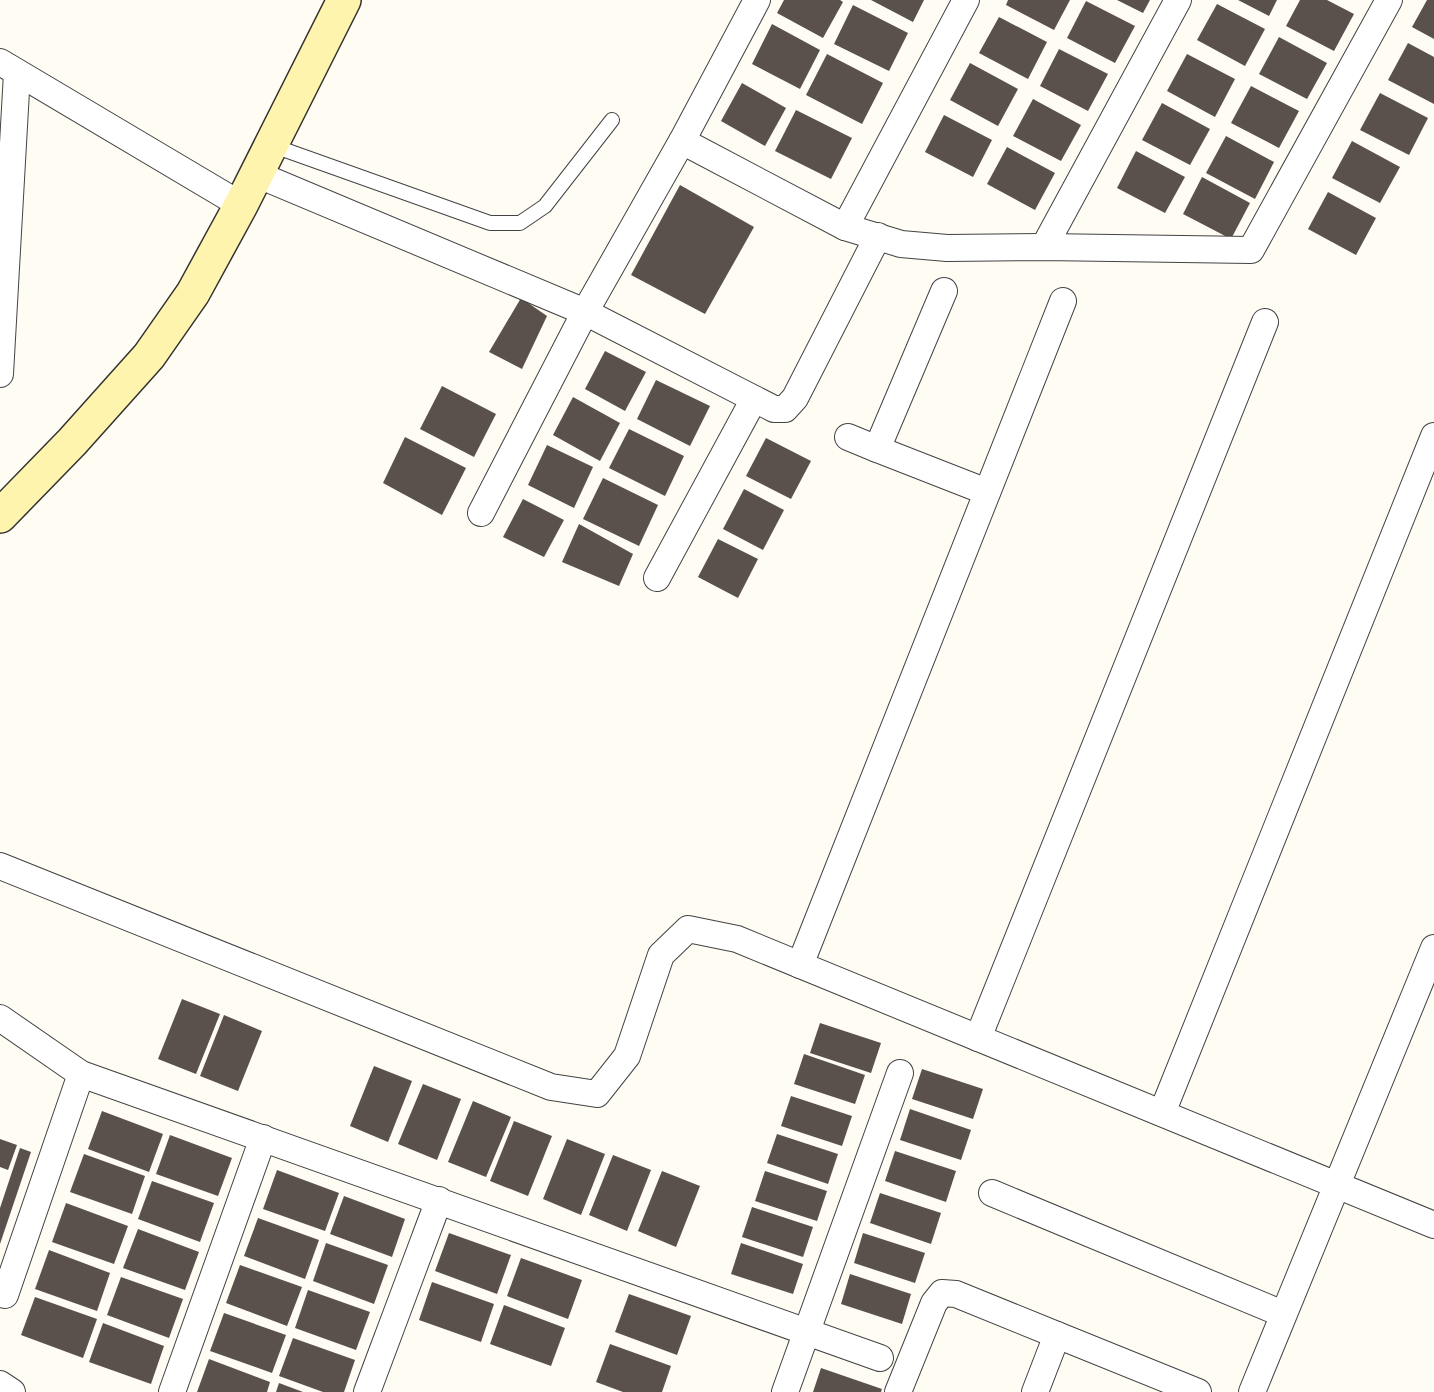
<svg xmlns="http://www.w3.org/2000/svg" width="1434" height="1392" font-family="'PT Serif',serif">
<rect width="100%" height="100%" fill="#fffcf3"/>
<g fill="#5a514c">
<polygon points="784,0 840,0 843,2 823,38 777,13"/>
<polygon points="871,0 924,0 913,22"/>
<polygon points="1008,0 1070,0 1054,30 1006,5"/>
<polygon points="1117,0 1150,0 1143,13"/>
<polygon points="1238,0 1277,0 1269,16"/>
<polygon points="1300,0 1327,0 1354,14 1334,51 1286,26"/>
<polygon points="1427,0 1434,0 1434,39 1412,27"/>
<polygon points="1086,1 1135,26 1115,63 1067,38"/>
<polygon points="1217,4 1265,29 1245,66 1197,40"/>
<polygon points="853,5 908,33 889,71 834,44"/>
<polygon points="999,17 1047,42 1028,79 979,53"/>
<polygon points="772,24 820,50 800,89 752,64"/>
<polygon points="1279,37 1327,63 1307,99 1259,74"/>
<polygon points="1408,43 1434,57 1434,104 1388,80"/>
<polygon points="1059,49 1108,74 1088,111 1040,86"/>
<polygon points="827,54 883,83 862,124 806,95"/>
<polygon points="1187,54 1235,79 1215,117 1167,91"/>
<polygon points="970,63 1018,89 998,126 950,100"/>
<polygon points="742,83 786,108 765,146 721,121"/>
<polygon points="1251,86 1299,111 1279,148 1231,123"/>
<polygon points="1380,93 1428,118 1409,155 1360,130"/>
<polygon points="1033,99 1081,125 1061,161 1013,136"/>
<polygon points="1162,103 1210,129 1190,165 1142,140"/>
<polygon points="796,110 852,138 831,179 775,151"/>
<polygon points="944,115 992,140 973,177 925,152"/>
<polygon points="1226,136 1274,162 1255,199 1206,173"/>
<polygon points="1352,141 1400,167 1380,203 1332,178"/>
<polygon points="1007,147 1055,173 1035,210 987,184"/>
<polygon points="1136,151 1185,177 1165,213 1117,188"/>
<polygon points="1202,177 1250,203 1231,239 1183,214"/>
<polygon points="680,185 754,227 705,314 631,275"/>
<polygon points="1328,192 1376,218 1356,255 1308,229"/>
<polygon points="521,298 547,316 522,369 489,352"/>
<polygon points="605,351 646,372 625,411 585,389"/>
<polygon points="656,380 710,406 690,446 637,419"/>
<polygon points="442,386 496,414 474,457 420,429"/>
<polygon points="573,397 620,423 600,461 553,435"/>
<polygon points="629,429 684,456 665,496 609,468"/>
<polygon points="405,437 466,468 442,515 383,483"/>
<polygon points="766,438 811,461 791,499 746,476"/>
<polygon points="547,445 593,467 574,508 528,485"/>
<polygon points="603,478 658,505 639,546 583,519"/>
<polygon points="744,489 784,510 763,550 723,529"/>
<polygon points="523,499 564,520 544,557 503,537"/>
<polygon points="579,524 633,554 619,586 562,562"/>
<polygon points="718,539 758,559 738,598 698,577"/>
<polygon points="182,999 220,1014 196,1074 158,1059"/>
<polygon points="224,1015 262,1031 238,1091 200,1076"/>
<polygon points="820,1023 881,1043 871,1073 810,1053"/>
<polygon points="804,1054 865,1075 855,1104 794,1084"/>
<polygon points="374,1066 412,1081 388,1142 350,1126"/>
<polygon points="922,1069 983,1089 973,1119 912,1099"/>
<polygon points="423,1084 461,1099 437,1160 398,1144"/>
<polygon points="791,1096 852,1116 842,1146 781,1126"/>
<polygon points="473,1101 511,1117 486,1177 448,1162"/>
<polygon points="910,1109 971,1130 961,1160 900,1140"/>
<polygon points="102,1111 163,1134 149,1172 88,1149"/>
<polygon points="514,1121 552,1136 528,1196 490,1181"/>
<polygon points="777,1134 838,1154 828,1184 767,1163"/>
<polygon points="170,1135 232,1158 218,1196 156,1174"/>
<polygon points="0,1139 17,1145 8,1170 0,1167"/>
<polygon points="567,1139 605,1154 581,1215 543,1199"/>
<polygon points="20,1148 31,1152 0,1244 0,1208"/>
<polygon points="895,1151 956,1171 946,1202 885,1181"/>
<polygon points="84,1154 145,1176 132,1214 70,1192"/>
<polygon points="613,1155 651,1170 627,1231 589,1215"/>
<polygon points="277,1170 339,1193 325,1231 263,1209"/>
<polygon points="662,1171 700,1186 676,1247 638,1231"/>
<polygon points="765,1171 827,1191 817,1221 755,1201"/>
<polygon points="152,1181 214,1203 200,1242 138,1219"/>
<polygon points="880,1193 941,1213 931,1244 870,1223"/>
<polygon points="344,1196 405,1219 392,1257 330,1234"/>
<polygon points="66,1203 128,1226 114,1264 52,1242"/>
<polygon points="752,1207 813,1227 803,1257 742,1237"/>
<polygon points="258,1218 319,1240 305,1279 244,1256"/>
<polygon points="138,1229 199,1252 185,1290 123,1268"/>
<polygon points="449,1233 511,1255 497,1294 435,1271"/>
<polygon points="863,1233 925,1253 915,1283 854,1263"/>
<polygon points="326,1243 388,1265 374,1304 313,1281"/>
<polygon points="741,1243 803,1264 793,1294 731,1274"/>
<polygon points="49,1250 110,1273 97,1311 35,1289"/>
<polygon points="521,1258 582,1280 568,1319 507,1296"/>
<polygon points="240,1265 302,1287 287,1326 226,1303"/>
<polygon points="850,1274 911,1294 902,1324 841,1304"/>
<polygon points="121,1277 183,1299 169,1338 107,1315"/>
<polygon points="432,1282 494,1304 481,1342 419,1320"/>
<polygon points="308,1290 370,1312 356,1350 295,1328"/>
<polygon points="629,1294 691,1316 677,1355 615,1332"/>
<polygon points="35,1297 97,1319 83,1358 21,1335"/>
<polygon points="504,1305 565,1328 551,1366 490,1344"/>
<polygon points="224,1313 286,1335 272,1373 210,1351"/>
<polygon points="103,1323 164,1346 151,1384 89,1362"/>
<polygon points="293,1338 355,1360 344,1392 323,1392 279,1376"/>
<polygon points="610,1344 671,1366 662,1392 623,1392 596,1382"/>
<polygon points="209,1359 270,1382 267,1392 197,1392"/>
<polygon points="821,1368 882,1389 881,1392 813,1392"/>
<polygon points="279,1383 303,1392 276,1392"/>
</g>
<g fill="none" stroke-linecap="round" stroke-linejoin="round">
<defs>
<polyline id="lane" points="271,145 490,223 520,223 545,206 612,120"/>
<g id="street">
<polyline points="966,0 845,227 901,244 947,248 1044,247 1251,250 1389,0"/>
<polyline points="0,62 241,205"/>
<polyline points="682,141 845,227"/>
<polyline points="256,174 585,312 774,409 785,409 795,398 878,236"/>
<polyline points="1044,247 1178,0"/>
<polyline points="944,291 877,449 987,492"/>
<polyline points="0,374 17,73"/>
<polyline points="848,437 877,449"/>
<polyline points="481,513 585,312 682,141 757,0"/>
<polyline points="657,578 754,399"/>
<polyline points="0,866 551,1087 597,1094 627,1056 661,955 688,929 737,939 1434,1225"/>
<polyline points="800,965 1063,301"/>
<polyline points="0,1018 81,1074 880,1358"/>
<polyline points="978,1038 1265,322"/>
<polyline points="1162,1113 1434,436"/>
<polyline points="992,1193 1283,1314"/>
<polyline points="5,1295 81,1074"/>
<polyline points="0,1384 12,1392"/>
<polyline points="172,1392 263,1138"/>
<polyline points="367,1392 439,1200"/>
<polyline points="785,1392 900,1073"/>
<polyline points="898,1392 934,1303 942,1293 956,1294 1057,1335"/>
<polyline points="1035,1392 1057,1335 1198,1392"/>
<polyline points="1252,1392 1434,948"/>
</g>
<polyline id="secondary" points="0,516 72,442 149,356 193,293 241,205 344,0"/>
</defs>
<use href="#lane" stroke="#434343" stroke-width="16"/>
<use href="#street" stroke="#434343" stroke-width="28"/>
<use href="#secondary" stroke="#323232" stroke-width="36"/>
<use href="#lane" stroke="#fff" stroke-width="14"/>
<use href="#street" stroke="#fff" stroke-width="26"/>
<use href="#secondary" stroke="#fff4ae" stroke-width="33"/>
</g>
</svg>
